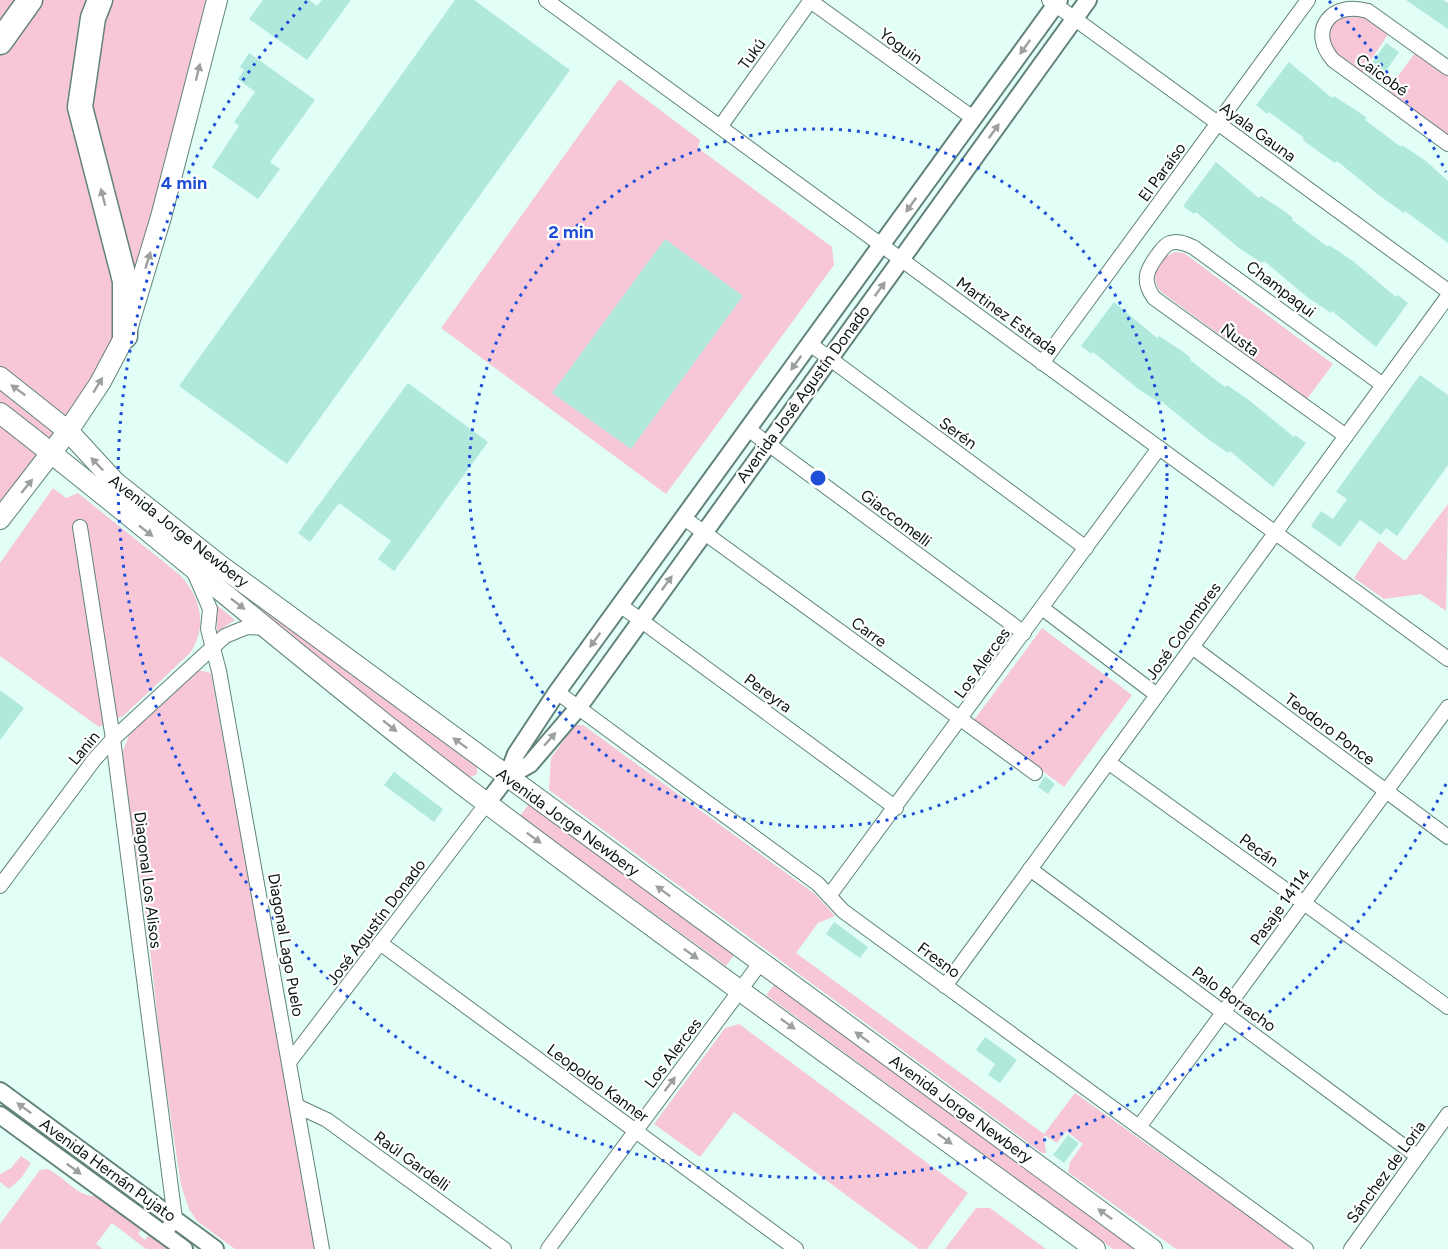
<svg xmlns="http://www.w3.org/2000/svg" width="1448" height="1249" font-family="Figtree,sans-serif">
<rect width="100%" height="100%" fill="#e1fef7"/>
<g fill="#f7c6d7">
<polygon points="0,0 217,0 125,336 0,519"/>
<path d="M1360,13L1389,33L1362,73C1353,66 1338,59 1331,50C1323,40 1334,18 1346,14C1349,13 1356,14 1360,13Z"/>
<polygon points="1415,53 1448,76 1448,135 1387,91"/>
<polygon points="619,79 700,140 698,148 832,247 834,265 666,494 441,328"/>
<path d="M1175,252L1184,253L1333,364L1307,399L1160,291C1149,276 1158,258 1175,252Z"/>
<polygon points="95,469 477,766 477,774 471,777 464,774 90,475"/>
<path d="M53,488L66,498L78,493L180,575C201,597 208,627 190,653L123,716L99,727L0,656V563Z"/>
<polygon points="1448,504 1446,611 1421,594 1384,599 1354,578 1379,541 1405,561"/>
<polygon points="217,605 235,620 217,632 216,606"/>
<polygon points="1042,628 1132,695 1064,787 974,720"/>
<polygon points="198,670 211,673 317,1249 235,1249 197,1221 189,1209 181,1185 162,1059 148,931 121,755 131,731"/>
<polygon points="575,725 583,725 815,894 835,916 818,923 796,953 1044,1134 1075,1093 1295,1249 1176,1249 1068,1172 1070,1162 1083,1144 1066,1131 1057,1143 1044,1135 1046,1153 1042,1153 549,790 551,758"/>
<polygon points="529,804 734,955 726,966 520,816"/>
<polygon points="775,984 1138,1249 1113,1249 766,995"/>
<polygon points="739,1024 968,1193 927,1249 919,1249 734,1112 700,1157 654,1124 725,1028"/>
<polygon points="21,1156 31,1163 22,1177 9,1189 0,1182 0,1174 11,1168"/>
<path d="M47,1169C63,1175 78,1198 96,1196L142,1228L138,1234L145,1240L149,1234L170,1249H146L112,1223L96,1244L103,1249H0V1224L40,1170Z"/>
<polygon points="976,1208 990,1208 1046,1249 945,1249"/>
</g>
<g fill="#b0e9dc">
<polygon points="263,0 309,0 317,6 322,0 351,0 307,60 249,19"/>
<polygon points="455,0 474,0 570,70 287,464 179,386"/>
<polygon points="1406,0 1443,0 1448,3 1448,29"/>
<polygon points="1386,43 1399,52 1381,78 1368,69"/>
<polygon points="249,53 315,100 270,162 280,169 258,199 212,167 239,126 234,122 255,92 238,79 244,70 240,67"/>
<polygon points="1289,62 1332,98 1334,96 1357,111 1367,118 1365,120 1401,147 1402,145 1426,161 1448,181 1448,243 1405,211 1404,213 1380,196 1337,161 1335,163 1312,147 1303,140 1304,138 1269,112 1267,114 1256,105"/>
<polygon points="1216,162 1259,198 1261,196 1284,211 1293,218 1292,220 1328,247 1329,245 1353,261 1396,297 1398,295 1408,303 1376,347 1332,311 1331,313 1307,297 1264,261 1262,263 1239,248 1196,212 1194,214 1183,206"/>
<polygon points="665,239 743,296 631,449 552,393"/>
<polygon points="1114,302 1157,338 1159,336 1182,351 1191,358 1190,360 1225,387 1227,385 1250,401 1294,437 1295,435 1306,443 1273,487 1230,451 1228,453 1205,437 1161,401 1160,403 1137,388 1093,352 1092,354 1081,346"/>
<polygon points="1420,375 1448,395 1448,465 1397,536 1386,528 1381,535 1360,520 1340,547 1311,526 1321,511 1333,519 1347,499 1336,492"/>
<polygon points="408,383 488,442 394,571 378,559 391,541 339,503 310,542 298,533"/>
<polygon points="0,690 24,708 0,740"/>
<polygon points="394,772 443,809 434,822 384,785"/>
<polygon points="1045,776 1055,784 1048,794 1038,787"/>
<polygon points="834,922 868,947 860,958 826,934"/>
<polygon points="985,1037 1017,1060 1000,1083 988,1075 995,1064 976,1050"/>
<polygon points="1068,1135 1079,1143 1064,1163 1053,1155"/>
</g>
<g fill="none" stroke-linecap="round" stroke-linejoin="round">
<defs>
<g id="minor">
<polyline points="546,0 1448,659"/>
<polyline points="809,0 973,118"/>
<polyline points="1049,0 1448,291"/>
<path d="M1448,68L1368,11C1332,0 1307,30 1333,60L1448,144"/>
<polyline points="720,127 811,0"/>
<polyline points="810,344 1086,548"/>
<polyline points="1042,363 1308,0"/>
<polyline points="748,429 1024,633"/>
<path d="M1346,436L1154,298C1142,281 1146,271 1157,256C1161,251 1164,245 1170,243C1178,240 1186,244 1193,247L1383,385"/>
<polyline points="684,518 1035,773"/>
<polyline points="80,527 113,739 175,1219 164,1234"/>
<polyline points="194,572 210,609 208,629 219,671 322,1249"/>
<polyline points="620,605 896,808"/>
<polyline points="1042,608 1157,695"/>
<polyline points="1192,647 1448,837"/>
<polyline points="557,692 818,884 843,911 1306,1249"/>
<polyline points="1108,762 1448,1007"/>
<polyline points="1030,869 1417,1156"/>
<polyline points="0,886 94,760 113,739 225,636 247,627 267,628"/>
<polyline points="829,896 1159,448"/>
<polyline points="380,943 796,1249"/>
<polyline points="945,986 1448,296"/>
<polyline points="290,1061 487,803"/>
<polyline points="297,1106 327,1120 504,1249"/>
<polyline points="1139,1127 1448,707"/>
<polyline points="548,1249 761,962"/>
<polyline points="1351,1249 1448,1114"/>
</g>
<g id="tertiary">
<polyline points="507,777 530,764 578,708 1088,0"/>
<polyline points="487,803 507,777 516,754 557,692 1059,0"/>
<polyline points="0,1091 215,1249"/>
<polyline points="0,1115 184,1249"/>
</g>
<g id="secondary">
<polyline points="0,377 68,431 115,482 221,566 1152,1249"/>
<path d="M0,413C157,534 307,666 464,786C672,944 885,1095 1095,1249"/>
<polyline points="0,519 68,431 100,383 125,336 161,217 217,0"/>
</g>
<g id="motorway">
<polyline points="100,0 93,18 80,107 125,281 125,336"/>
<polyline points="0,42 30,0"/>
</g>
</defs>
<use href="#minor" stroke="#62837c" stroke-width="16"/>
<use href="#tertiary" stroke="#62837c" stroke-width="20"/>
<use href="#secondary" stroke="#62837c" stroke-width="22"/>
<use href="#motorway" stroke="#62837c" stroke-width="27"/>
<use href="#minor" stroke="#fff" stroke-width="14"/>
<use href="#tertiary" stroke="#fff" stroke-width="16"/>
<use href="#secondary" stroke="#fff" stroke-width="20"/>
<use href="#motorway" stroke="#fff" stroke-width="24"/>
</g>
<defs><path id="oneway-solid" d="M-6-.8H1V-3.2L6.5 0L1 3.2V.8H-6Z" transform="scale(1.5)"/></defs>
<g fill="#9ca1a0">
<use href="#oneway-solid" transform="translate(1025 47) rotate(126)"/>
<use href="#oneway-solid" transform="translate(198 72) rotate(-76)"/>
<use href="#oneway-solid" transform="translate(994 131) rotate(-54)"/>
<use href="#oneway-solid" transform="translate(103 197) rotate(-105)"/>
<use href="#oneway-solid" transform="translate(911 205) rotate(126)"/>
<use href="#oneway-solid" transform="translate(148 260) rotate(-73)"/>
<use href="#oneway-solid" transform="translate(880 289) rotate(-54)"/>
<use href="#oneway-solid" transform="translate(796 363) rotate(126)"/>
<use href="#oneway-solid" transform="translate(98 385) rotate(-59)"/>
<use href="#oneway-solid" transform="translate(18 390) rotate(-144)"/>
<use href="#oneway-solid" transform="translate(97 464) rotate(-134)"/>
<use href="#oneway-solid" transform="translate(27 486) rotate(-51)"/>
<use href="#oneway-solid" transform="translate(146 531) rotate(38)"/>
<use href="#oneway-solid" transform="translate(667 583) rotate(-54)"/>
<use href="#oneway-solid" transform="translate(238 604) rotate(38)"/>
<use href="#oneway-solid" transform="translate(595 640) rotate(126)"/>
<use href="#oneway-solid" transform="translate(390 726) rotate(39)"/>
<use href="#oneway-solid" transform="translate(550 739) rotate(-49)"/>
<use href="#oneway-solid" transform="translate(460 743) rotate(-144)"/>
<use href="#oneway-solid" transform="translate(534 838) rotate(36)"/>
<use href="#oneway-solid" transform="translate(663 891) rotate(-144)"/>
<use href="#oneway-solid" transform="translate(691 954) rotate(36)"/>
<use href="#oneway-solid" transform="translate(788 1024) rotate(36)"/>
<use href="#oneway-solid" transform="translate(862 1037) rotate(-144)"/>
<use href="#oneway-solid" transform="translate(670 1084) rotate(-53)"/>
<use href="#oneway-solid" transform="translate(24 1108) rotate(-144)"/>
<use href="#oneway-solid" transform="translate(945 1139) rotate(36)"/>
<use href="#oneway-solid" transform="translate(74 1169) rotate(36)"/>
<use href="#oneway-solid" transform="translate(1105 1214) rotate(-144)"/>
</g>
<g fill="none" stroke="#1d4ed8" stroke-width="3" stroke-dasharray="3 6">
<circle cx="818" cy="478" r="349"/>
<path d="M1446 784A699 699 0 1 1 307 1M1329 1A699 699 0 0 1 1446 172"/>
</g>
<g text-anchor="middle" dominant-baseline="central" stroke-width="4.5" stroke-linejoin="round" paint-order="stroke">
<g font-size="16" fill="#071411" stroke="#fff">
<text transform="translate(901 46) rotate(36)">Yoguin</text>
<text transform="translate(752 54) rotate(-54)">Tukú</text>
<text transform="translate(1382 75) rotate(36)">Caicobé</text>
<text transform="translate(1258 132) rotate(36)">Ayala Gauna</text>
<text transform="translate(1162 172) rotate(-54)">El Paraíso</text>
<text transform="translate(1281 289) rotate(37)">Champaqui</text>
<text transform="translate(1007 316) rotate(36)">Martinez Estrada</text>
<text transform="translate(1240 340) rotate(36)">Ñusta</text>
<text transform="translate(803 394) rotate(-54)">Avenida José Agustín Donado</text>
<text transform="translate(958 433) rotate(36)">Serén</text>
<text transform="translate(896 518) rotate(37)">Giaccomelli</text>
<text transform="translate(179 531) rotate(38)">Avenida Jorge Newbery</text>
<text transform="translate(1183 631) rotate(-54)">José Colombres</text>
<text transform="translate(869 632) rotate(36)">Carre</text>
<text transform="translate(982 663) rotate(-54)">Los Alerces</text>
<text transform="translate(768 693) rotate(36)">Pereyra</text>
<text transform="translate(1330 729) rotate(37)">Teodoro Ponce</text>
<text transform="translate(84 748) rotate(-50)">Lanin</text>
<text transform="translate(568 822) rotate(36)">Avenida Jorge Newbery</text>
<text transform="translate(1259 850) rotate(36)">Pecán</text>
<text transform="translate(148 880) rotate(83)">Diagonal Los Alisos</text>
<text transform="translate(1280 907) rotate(-54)">Pasaje 14114</text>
<text transform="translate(376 922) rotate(-53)">José Agustín Donado</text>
<text transform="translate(286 945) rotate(80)">Diagonal Lago Puelo</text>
<text transform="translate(939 960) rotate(36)">Fresno</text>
<text transform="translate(1234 999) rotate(36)">Palo Borracho</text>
<text transform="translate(673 1053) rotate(-53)">Los Alerces</text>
<text transform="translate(598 1083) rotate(36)">Leopoldo Kanner</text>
<text transform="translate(961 1109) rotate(36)">Avenida Jorge Newbery</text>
<text transform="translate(412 1161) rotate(36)">Raúl Gardelli</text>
<text transform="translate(108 1170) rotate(36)">Avenida Hernán Pujato</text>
<text transform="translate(1386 1172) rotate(-54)">Sánchez de Loria</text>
</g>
</g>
<circle cx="818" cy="478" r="9" fill="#1d4ed8" stroke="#fff" stroke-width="3"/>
<g font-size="18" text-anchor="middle" font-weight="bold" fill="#1d4ed8" stroke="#fff" stroke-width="4.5" stroke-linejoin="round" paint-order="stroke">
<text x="184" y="189">4 min</text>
<text x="571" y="238">2 min</text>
</g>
</svg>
